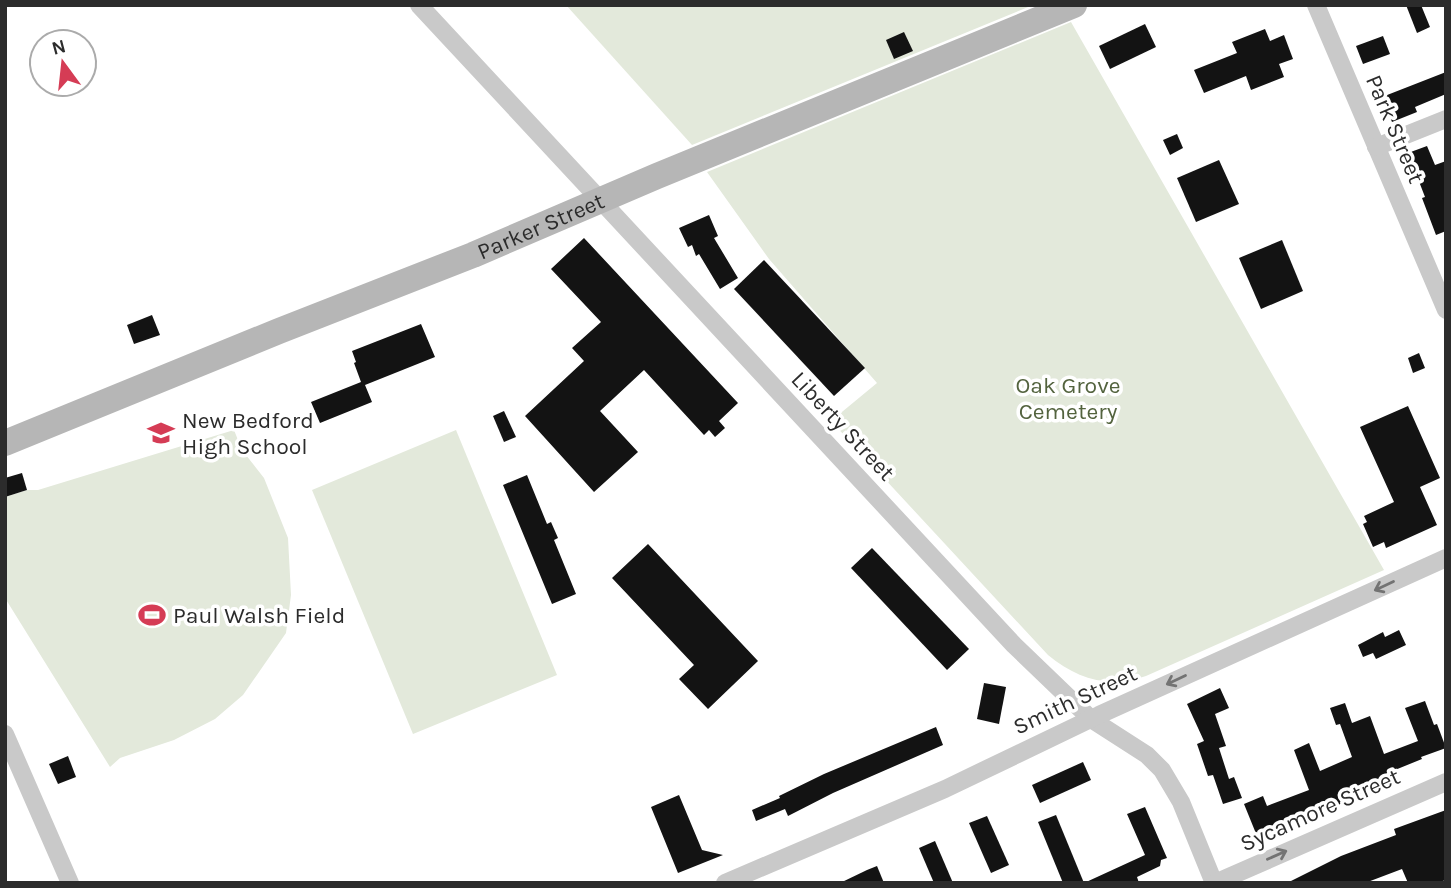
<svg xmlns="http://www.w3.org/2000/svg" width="1451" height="888" font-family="Karla,sans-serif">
<rect width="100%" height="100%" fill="#fff"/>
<g fill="#e3e9db">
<polygon points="566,5 1033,5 692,145"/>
<path d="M1071,22L1384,570L1146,676C1109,689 1077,679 1048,655L831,421L877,383L769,259L707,172Z"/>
<polygon points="234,430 242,450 264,478 288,538 291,595 286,633 243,695 215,719 174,740 120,758 110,767 5,598 5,497 27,490 38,490"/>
<polygon points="456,430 557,675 413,734 312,490"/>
</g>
<g fill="#131313">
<polygon points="1406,5 1421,5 1430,27 1417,33"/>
<polygon points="1145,24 1156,47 1110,69 1099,46"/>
<polygon points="1265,29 1270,41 1284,35 1293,59 1279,64 1284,77 1251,90 1246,76 1204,93 1194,70 1237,53 1232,42"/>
<polygon points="904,32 913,51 894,59 886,40"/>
<polygon points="1383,36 1390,54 1363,64 1356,46"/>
<polygon points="1446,72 1446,94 1415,107 1417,112 1392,122 1382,97"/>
<polygon points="1177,134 1183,148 1170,155 1163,140"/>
<polygon points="1427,146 1435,165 1446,161 1446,231 1436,235 1422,198 1425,197 1408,153"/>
<polygon points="1219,160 1239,204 1196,222 1177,178"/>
<polygon points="709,215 718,236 714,238 738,278 720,289 699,254 696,256 692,245 688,247 679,228"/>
<polygon points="584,238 738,403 719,421 725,428 715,437 709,430 704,435 644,370 600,411 638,452 594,492 525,416 584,361 572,348 601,322 551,269"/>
<polygon points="1282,240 1303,291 1261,309 1239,258"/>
<polygon points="764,260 865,368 834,396 734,289"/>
<polygon points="152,315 160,335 134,344 127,325"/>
<polygon points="421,324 435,357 365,385 372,402 320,423 311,402 361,382 354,363 356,362 352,351"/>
<polygon points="1419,353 1425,368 1413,373 1408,358"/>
<polygon points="1408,406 1440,478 1420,487 1437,525 1386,548 1384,542 1373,547 1363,524 1367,522 1364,516 1394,502 1360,427"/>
<polygon points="504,411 516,437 504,442 493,416"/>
<polygon points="22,473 27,490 5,497 5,478"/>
<polygon points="527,475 547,524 551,522 558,538 554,540 576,594 552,604 503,485"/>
<polygon points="648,544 758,661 708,709 679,679 694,665 612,578"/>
<polygon points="872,548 969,649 947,670 851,568"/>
<polygon points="1399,630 1406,645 1376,659 1373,653 1363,657 1358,645 1383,632 1385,637"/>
<polygon points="984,683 1006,687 999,724 977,719"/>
<polygon points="1220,688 1229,708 1215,714 1226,746 1219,748 1229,779 1234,777 1242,798 1223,804 1213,775 1208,776 1197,744 1204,741 1187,704"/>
<polygon points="1425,701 1434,725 1437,724 1446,748 1421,757 1422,759 1390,772 1394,779 1360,794 1361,796 1307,817 1307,819 1267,835 1265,832 1257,836 1244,804 1263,796 1267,806 1309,790 1294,750 1309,743 1320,771 1352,757 1340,724 1336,725 1330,708 1345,703 1352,723 1370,716 1384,754 1418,741 1405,708"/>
<polygon points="936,727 943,745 833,793 788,816 785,809 756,821 752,810 780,798 779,796 824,774"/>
<polygon points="68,756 76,777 58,784 49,764"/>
<polygon points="1083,762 1091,780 1040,803 1032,785"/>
<polygon points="679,795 702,850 723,855 678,873 651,807"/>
<polygon points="1145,807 1167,858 1161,860 1160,866 1137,877 1139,883 1084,883 1145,855 1127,814"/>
<polygon points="1446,810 1446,880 1436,883 1408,883 1402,869 1365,883 1287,883 1341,856 1396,835 1394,829"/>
<polygon points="1056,815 1084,883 1063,883 1038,822"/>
<polygon points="987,816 1009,865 991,873 969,823"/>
<polygon points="935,841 953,883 934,883 919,848"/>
<polygon points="877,866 884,883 840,883 867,870"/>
</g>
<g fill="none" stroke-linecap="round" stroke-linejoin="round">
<g stroke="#c9c9c9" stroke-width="18">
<polyline points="419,5 1014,645 1091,719 1147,755 1162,770 1181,802 1214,883"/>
<polyline points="1316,5 1446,310"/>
<polyline points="1376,147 1446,119"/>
<polyline points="5,734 70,883"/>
<polyline points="725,883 945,789 1099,715 1446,558"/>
<polyline points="1215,883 1446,782"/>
</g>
<path stroke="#b6b6b6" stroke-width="26" id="s1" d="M5,443L279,331L473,255L657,176L1074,5"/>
</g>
<defs><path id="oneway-shaft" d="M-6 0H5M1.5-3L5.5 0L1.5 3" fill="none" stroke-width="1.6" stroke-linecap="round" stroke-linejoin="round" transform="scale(1.75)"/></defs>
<g stroke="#737373">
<use href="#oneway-shaft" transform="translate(1384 586) rotate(155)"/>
<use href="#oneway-shaft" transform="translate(1176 680) rotate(155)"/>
<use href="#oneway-shaft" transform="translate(1277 855) rotate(-24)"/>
</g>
<defs>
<symbol id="school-bare" viewBox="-9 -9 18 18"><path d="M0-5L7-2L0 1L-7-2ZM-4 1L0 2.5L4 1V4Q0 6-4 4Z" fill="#d53c55" stroke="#fff" stroke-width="2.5" paint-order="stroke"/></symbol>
<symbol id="stadium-bare" viewBox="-9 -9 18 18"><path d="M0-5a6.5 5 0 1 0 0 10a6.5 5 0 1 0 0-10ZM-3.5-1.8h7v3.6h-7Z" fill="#d53c55" stroke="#fff" stroke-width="2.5" paint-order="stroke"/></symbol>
</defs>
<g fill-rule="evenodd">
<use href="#school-bare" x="142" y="414" width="38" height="38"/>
<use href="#stadium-bare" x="133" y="596" width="38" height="38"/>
</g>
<g text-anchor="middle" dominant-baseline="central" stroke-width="7" stroke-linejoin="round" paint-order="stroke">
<g font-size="23" fill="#2c2c2c" stroke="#fff">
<text transform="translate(1395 129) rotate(67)">Park Street</text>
<text stroke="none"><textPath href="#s1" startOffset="578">Parker Street</textPath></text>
<text transform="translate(843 426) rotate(47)">Liberty Street</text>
<text transform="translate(1075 700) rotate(-25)">Smith Street</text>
<text transform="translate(1320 810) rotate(-24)">Sycamore Street</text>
</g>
<g font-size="23" fill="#53633e" stroke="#fff">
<text x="1068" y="385">Oak Grove<tspan x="1068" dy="26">Cemetery</tspan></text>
</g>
<g font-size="23" fill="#2c2c2c" stroke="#fff" text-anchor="start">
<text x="182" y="420">New Bedford<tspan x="182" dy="26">High School</tspan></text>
<text x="173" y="615">Paul Walsh Field</text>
</g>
</g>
<rect width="1451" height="888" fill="none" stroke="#2c2c2c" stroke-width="14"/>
<g transform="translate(63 63) rotate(345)"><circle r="33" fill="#ffffff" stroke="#ababab" stroke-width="2"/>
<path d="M0-5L12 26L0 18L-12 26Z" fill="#d53c55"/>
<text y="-10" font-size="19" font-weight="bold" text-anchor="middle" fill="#2c2c2c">N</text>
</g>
</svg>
